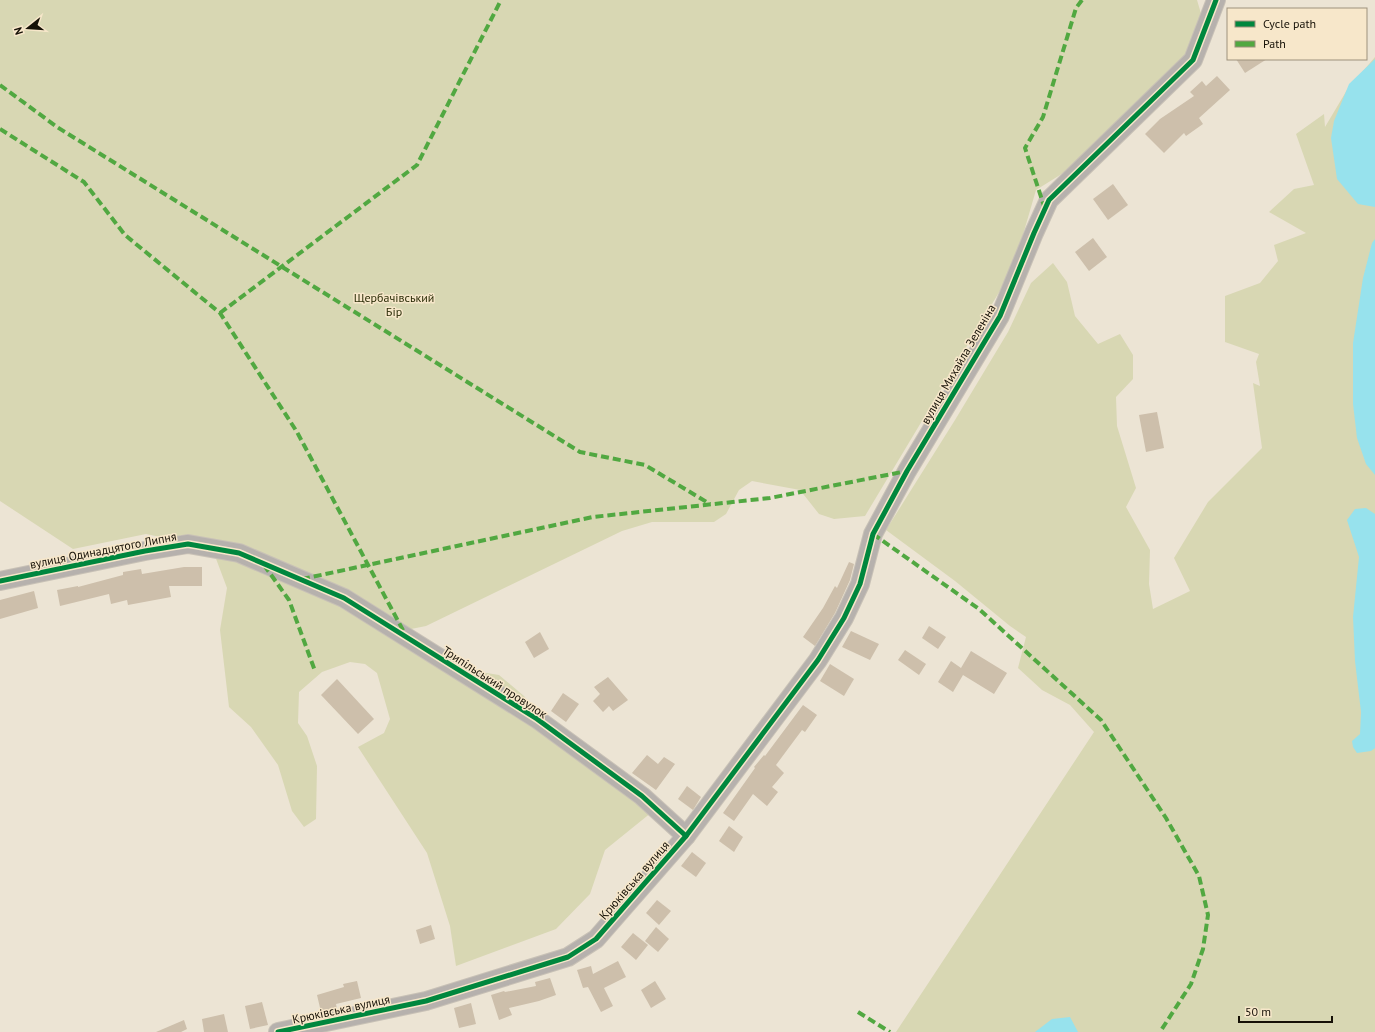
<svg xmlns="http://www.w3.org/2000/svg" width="1375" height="1032" font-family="'PT Sans',sans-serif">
<rect width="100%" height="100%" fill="#ece4d4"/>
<g fill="#d8d7b3">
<polygon points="0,0 1197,0 1205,27 1176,68 1076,165 1036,190 1013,269 865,516 834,519 819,514 800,490 752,481 739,490 726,514 714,522 652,522 622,531 426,626 411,629 438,665 499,675 524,696 561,746 652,812 605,850 590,894 556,929 456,966 450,926 427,853 358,747 384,733 390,719 377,673 365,664 350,662 322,672 299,692 298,723 307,736 317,766 316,819 304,827 292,811 278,765 251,727 229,707 220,630 227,588 212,548 146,534 73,549 0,501"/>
<polygon points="1375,57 1375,1032 896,1032 1094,732 1070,705 1042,690 1018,668 1026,637 1010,626 955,581 886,530 955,420 1008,332 1031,283 1053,263 1067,282 1075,316 1098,344 1120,334 1133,355 1133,379 1116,397 1117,426 1136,488 1126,507 1150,550 1149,584 1153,609 1190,591 1174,558 1208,502 1262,448 1253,383 1260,386 1256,362 1259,354 1225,342 1225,296 1260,283 1278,261 1274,245 1306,233 1269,212 1294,189 1314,185 1296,134 1324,114 1325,127 1347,90"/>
</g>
<g fill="#97e2ed">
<polygon points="1375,59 1375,207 1358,204 1337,179 1331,138 1334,121 1349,84"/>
<polygon points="1375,239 1375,475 1366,464 1357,438 1353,404 1353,343 1363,278 1372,243"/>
<polygon points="1366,508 1375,514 1375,748 1371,751 1357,753 1353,747 1352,741 1360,734 1361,712 1355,661 1353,617 1359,557 1347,520 1355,509"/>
<polygon points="1070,1017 1078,1032 1035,1032 1052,1019"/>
</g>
<g fill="#cdbfab">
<polygon points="1236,59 1267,59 1245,73"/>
<polygon points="1217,76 1230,90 1199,118 1203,124 1186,136 1184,133 1164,153 1145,134 1160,119 1194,96 1190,92 1202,81 1206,86"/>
<polygon points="1113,184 1128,205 1108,220 1093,199"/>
<polygon points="1093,238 1107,257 1089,271 1075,252"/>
<polygon points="1157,412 1164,448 1146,452 1139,415"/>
<polygon points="849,562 854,564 850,580 835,613 815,646 803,637 823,608 835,586 837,588"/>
<polygon points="184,567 202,567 202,586 169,586 171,597 128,605 127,600 111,604 109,594 60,606 57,590 78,586 78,587 123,575 123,572 141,569 142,574"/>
<polygon points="34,591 38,608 0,619 0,600"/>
<polygon points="929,626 946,637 938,649 922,638"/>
<polygon points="851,631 879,644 870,660 842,647"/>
<polygon points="540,632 549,649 534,658 525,642"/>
<polygon points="905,650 926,664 919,675 898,660"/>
<polygon points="971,651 1007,673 994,694 963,675 953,692 938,682 951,661 961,668"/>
<polygon points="830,664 854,679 844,696 820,681"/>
<polygon points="608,677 628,700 613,711 609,706 603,712 593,701 600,694 594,687"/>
<polygon points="337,679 374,719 358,734 321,695"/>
<polygon points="563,693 579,704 566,722 551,711"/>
<polygon points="803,705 817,715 805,732 802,730 776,765 784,773 772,787 778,792 767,806 753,794 734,821 723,813 755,768 754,767 764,755 765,756"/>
<polygon points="647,755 658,764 664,757 675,764 656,790 632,773"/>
<polygon points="687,786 701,797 693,810 678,799"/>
<polygon points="729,826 743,837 734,852 719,841"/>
<polygon points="692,852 706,863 696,877 681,866"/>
<polygon points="657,900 671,911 659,925 646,913"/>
<polygon points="431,925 435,939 420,944 416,930"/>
<polygon points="656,927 669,939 658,952 645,941"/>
<polygon points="633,933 648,945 636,960 621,947"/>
<polygon points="618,961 626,977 604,988 613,1006 601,1012 588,987 583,988 577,970 591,966 593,974"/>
<polygon points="550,978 556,995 539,1001 509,1008 512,1015 499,1020 491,995 504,991 505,992 536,986 535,982"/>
<polygon points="357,981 361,998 336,1004 337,1009 321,1012 317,995 344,987 343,984"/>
<polygon points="655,981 666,999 651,1008 641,990"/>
<polygon points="262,1002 268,1025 250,1029 245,1006"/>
<polygon points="471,1003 476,1024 459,1028 454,1008"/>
<polygon points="224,1014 228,1032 204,1032 202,1019"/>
<polygon points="184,1020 187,1029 181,1032 156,1032"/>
</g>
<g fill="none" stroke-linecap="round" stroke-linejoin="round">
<defs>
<g id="minor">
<polyline points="0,581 145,551 188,544 239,553 344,598 537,719 642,796 686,836"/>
<polyline points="278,1032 426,1001 568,957 596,939 686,836 818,660 844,618 860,584 873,534 907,471 1000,316 1034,233 1049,200 1193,60 1216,0"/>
</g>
</defs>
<use href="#minor" stroke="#c8c1b6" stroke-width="20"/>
<use href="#minor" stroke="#b6b1ad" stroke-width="18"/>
<g stroke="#51a841" stroke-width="4" stroke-dasharray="8 4" stroke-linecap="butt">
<polyline points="0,85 57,127 580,452 645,465 710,504"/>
<polyline points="0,129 84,182 125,235 220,313 297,432 405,634"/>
<polyline points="1045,209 1025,148 1043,117 1076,8 1082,0"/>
<polyline points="220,313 417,165 501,0"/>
<polyline points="873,534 979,609 1101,720 1166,818 1199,876 1208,915 1203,949 1191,984 1160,1032"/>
<polyline points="264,565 289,600 315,671"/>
<polyline points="302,579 593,517 770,498 907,471"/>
<polyline points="858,1012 890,1032"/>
</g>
<defs>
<g id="cycleway">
<polyline points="0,581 145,551 188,544 239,553 344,598 537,719 642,796 686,836"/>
<polyline points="278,1032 426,1001 568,957 596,939 686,836 818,660 844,618 860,584 873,534 907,471 1000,316 1034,233 1049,200 1193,60 1216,0"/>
</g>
</defs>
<use href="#cycleway" stroke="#f7e7ca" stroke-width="8"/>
<use href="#cycleway" stroke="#00873e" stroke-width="5"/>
</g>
<g text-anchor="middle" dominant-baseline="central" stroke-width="3" stroke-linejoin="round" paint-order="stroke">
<g font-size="12" fill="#2c2e09" stroke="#f7e7ca">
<text x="394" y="297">Щербачівський<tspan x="394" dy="14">Бір</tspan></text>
</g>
<g font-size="12" fill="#161107" stroke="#f7e7ca">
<text transform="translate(958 364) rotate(-60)">вулиця Михайла Зеленіна</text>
<text transform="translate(103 550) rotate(-11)">вулиця Одинадцятого Липня</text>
<text transform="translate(495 682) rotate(33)">Трипільський провулок</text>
<text transform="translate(634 880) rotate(-49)">Крюківська вулиця</text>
<text transform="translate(341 1009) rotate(-12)">Крюківська вулиця</text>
</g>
</g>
<rect x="1227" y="8" width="140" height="52" fill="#f7e7ca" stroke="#9d917c"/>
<rect x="1235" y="21" width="20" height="6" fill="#00873e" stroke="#9d917c"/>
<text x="1263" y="28" font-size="12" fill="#161107">Cycle path</text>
<rect x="1235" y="41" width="20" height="6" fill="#51a841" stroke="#9d917c"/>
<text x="1263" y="48" font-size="12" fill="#161107">Path</text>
<g transform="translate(28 28) rotate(253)" stroke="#f7e7ca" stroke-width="3" paint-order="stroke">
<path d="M0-3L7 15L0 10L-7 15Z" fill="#161107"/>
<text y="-6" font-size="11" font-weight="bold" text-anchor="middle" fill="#161107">N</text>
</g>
<path d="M1239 1016v6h93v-6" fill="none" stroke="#161107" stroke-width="2"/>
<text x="1245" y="1016" font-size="12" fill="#161107" stroke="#f7e7ca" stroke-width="3" paint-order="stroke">50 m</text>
</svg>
